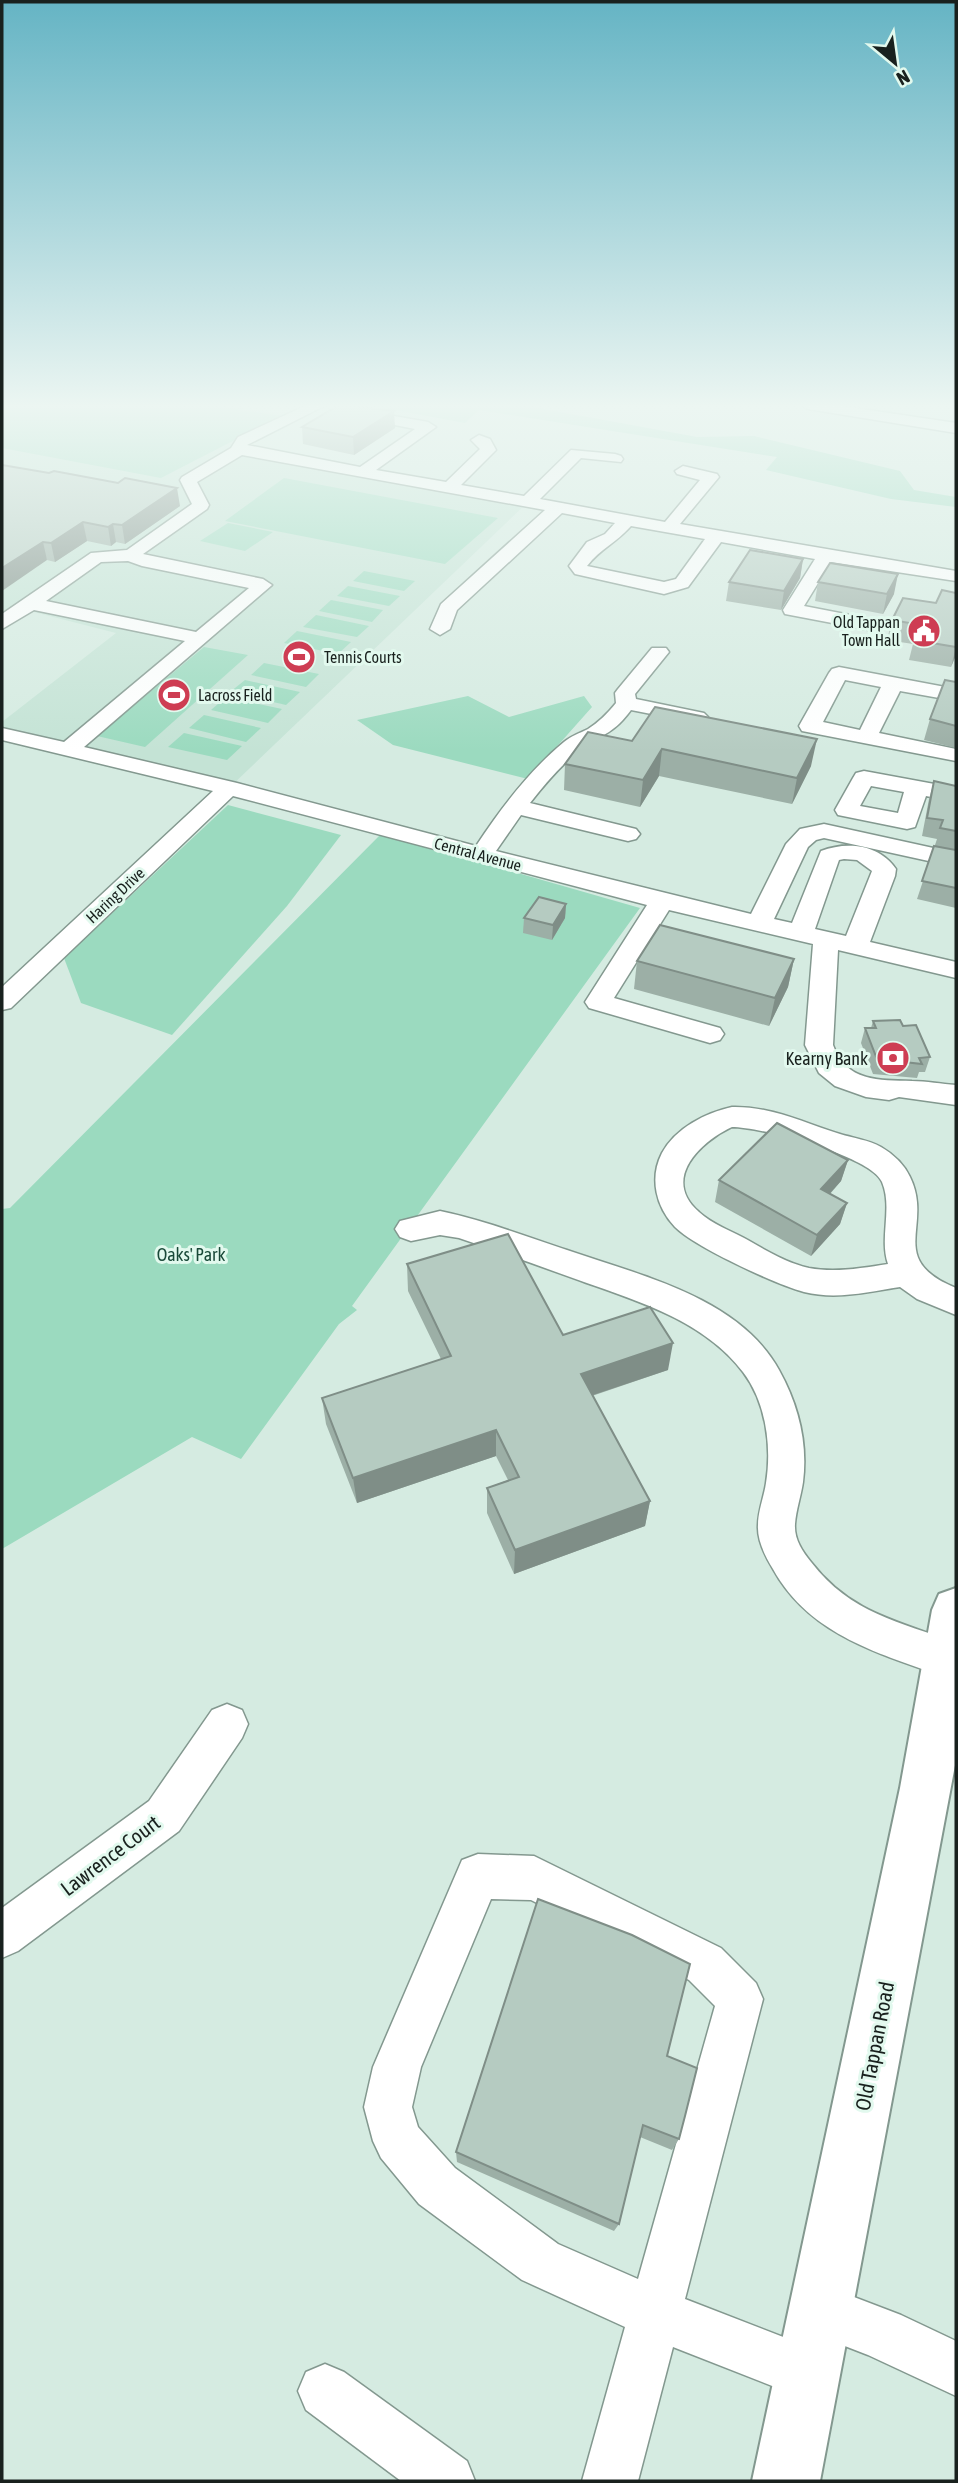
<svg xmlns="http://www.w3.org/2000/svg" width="958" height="2483" font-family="'Asap Condensed',sans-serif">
<rect width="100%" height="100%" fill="#d5ebe1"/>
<polygon fill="#c4e3d5" points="2,405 223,405 295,416 238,446 529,501 229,788 2,734 2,722 116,633 26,610 2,626"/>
<g fill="#9bdabf">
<polygon points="2,405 210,405 281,416 161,478 2,448"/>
<polygon points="368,405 522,405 697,437 754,436 900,471 914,490 956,497 956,507 891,499 766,470 777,457 479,410 465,423"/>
<polygon points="284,478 498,518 445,564 225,521"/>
<polygon points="228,523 273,532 245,551 200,541"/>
<polygon points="364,571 415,581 404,591 353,581"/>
<polygon points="348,586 400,596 389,606 337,596"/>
<polygon points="331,600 383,610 372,622 319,611"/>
<polygon points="316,615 369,626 357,637 303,627"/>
<polygon points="297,631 351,642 338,654 284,643"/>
<polygon points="204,647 248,655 145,747 97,736"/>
<polygon points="264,663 319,674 306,687 251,675"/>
<polygon points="245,680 300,692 286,705 230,692"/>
<polygon points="468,696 509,717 584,696 592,707 528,779 393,745 357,720"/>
<polygon points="226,697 282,709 268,723 211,710"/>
<polygon points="204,715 261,728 246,742 189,728"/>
<polygon points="184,733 242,746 227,760 168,747"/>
<polygon points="228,805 341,835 287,906 172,1035 81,1003 64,958"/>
<polygon points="381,834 640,908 352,1306 357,1310 339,1324 241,1459 192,1437 2,1549 2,1209 10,1208"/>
</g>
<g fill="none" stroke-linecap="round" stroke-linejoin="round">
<defs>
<g id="minor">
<path d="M307,405H326L247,445L360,467L415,429L349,416L347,413L349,410L354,409L428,422L436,427L376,470L446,482L480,449L471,440L479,435L490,439L496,450L461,485L524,496L571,450L615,454L621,456L623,459L621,462L581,458L540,499L665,522L700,480L677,474L675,471L683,466L717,474L719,477L680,524L956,571V581L831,562L804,606L876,620L879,624L876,628L869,630L785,614L783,610L815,559L721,542L688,587L664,594L575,574L569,566L587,542L605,534L615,523L562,513L457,610L450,629L440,635L430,629L441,604L545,510L242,455L197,482L209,505L207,509L143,554L263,579L272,585L84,747L237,783L476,846C501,808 529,771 564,742C571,736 580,733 588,729C599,722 608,713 616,703L615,693L618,689L652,648H666L669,652L635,694L636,699L704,713L708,717L704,721L697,723L631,710C614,733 605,733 584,747C563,762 545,784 530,803L636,829L640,834L636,839L628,841L521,815L496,851L751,914L786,844L800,829L824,824L956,853V867L824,838L816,840L808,847L774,919L792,923L821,851C847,841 879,844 896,869L895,876L870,942L956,962V978L838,950L833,1045C846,1082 879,1080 912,1081C926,1081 942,1084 956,1085V1105L899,1097L889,1100L866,1097L835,1086L819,1073L805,1045L813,944L669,910L614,998L720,1028L724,1034L720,1040L710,1043L589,1008L585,1002L647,905L233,796L11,1008L2,1010V987L213,791L2,740V728L64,742L185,641L34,610L2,629V614L91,553L127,550L192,504L180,480L182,477L231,448L238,437ZM631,526L705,539L676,579L664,582L587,566C601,548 616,543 631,526ZM128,561L142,566L249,588L196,632L46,601L101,562ZM844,859L857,860L872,871L846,936L815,929L839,860Z"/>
<polygon points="801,405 835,405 956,423 956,433 808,409"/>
<path d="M839,667L956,689V701L900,691L879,733L956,749V761L802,731L799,726L829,673L832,669ZM845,680L881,687L860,730L823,722Z"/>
<path d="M864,771L956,788V802L926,796L915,827L907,829L838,815L835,810L853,778L856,773ZM871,786L904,792L898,813L860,806Z"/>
<path d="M732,1107C771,1106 804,1123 840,1134C853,1138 869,1140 881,1147C893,1154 904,1164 910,1177C934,1226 885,1259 956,1288V1315L917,1299L900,1287C868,1292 836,1300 804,1292C775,1284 695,1247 675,1227C656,1207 649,1178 662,1153C676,1128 705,1113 732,1107ZM732,1127C761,1127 871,1156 882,1182C893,1208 879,1238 888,1264C862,1268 835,1273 809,1268C787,1263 765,1250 746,1239C731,1231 712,1224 699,1212C661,1179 700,1142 732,1127Z"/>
<path d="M440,1211C483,1220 525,1236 567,1250C639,1275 739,1297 779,1370C798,1404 808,1443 803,1482C801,1496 796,1510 795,1524C794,1539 802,1551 811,1562C851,1614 899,1621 956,1643V1675L948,1678C881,1654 810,1636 773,1569C765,1556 757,1540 758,1525C758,1511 764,1497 766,1483C772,1446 766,1402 743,1372C705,1322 641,1302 584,1282C542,1267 501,1252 459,1238L440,1235L411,1241L400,1237L395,1229L400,1221Z"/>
<polygon points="227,1704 242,1710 248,1724 242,1738 179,1831 18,1951 2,1958 2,1908 149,1801 212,1710"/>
<path d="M478,1854L534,1856L721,1948L756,1983L763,1999L685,2299L827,2354L835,2373L827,2392L808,2400L673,2347L638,2481H582L625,2327L522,2280L419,2204L381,2158L373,2141L364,2107L373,2067L462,1860ZM491,1899L531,1900L689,1980L715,2006L638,2279L558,2244L455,2168L418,2127L412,2107L421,2067Z"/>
<polygon points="820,2284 901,2315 956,2341 956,2396 868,2355 801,2329 794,2310 801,2291"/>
<polygon points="325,2364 344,2372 467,2461 475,2481 401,2481 306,2410 298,2391 306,2372"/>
</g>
<polygon id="major" points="956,1588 956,1760 820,2481 752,2481 900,1788 932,1610 939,1594"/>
</defs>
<use href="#minor" stroke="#83988f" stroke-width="3"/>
<use href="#major" stroke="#83988f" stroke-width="4"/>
<use href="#minor" fill="#fff" fill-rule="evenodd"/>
<use href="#major" fill="#fff" fill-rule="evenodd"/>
</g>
<g fill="#9cafa6">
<polygon points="302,427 395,428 354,455 303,444"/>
<polygon points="2,465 180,506 125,544 116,542 111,546 87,541 55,562 47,560"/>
<polygon points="803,559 800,578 781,610 726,601 729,582"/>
<polygon points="818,582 894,594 883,614 815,601"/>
<polygon points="956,593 956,655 951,667 909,660 913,644 887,640 892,620 936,603"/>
<polygon points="956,682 956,748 924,740 930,719"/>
<polygon points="632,741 811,766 792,804 659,776 640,807 564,790 565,764"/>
<polygon points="934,781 956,786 956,908 917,899 937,839 922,836 929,799"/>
<polygon points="566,904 565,918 552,940 523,933 524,918"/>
<polygon points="794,959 788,987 769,1026 634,989 637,961"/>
<polygon points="873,1021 903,1026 930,1057 925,1072 919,1072 917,1078 873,1074 861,1043 865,1028 871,1028"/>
<polygon points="848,1160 841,1181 830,1194 847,1203 840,1224 811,1256 715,1202 719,1180"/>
<polygon points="407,1264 563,1335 668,1370 592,1396 650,1501 645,1526 514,1574 487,1513 487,1488 508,1480 496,1456 357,1503 326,1424 322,1398 441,1359 408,1291"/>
<polygon points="667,2056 679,2139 672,2150 640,2137 619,2224 614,2231 457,2162 456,2152"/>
</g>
<g fill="#7f8e87">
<polygon points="394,411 395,428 354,455 353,437"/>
<polygon points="177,488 180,506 125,544 122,525"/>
<polygon points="83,522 87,541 55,562 51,543"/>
<polygon points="113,524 116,542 111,546 108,527"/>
<polygon points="43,542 47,560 2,591 2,568"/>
<polygon points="803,559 800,578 781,610 784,591"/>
<polygon points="898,574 894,594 883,614 887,594"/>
<polygon points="956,647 956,655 951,667"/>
<polygon points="817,739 811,766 792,804 797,778"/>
<polygon points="662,749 659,776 640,807 643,780"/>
<polygon points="566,904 565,918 552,940 553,925"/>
<polygon points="794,959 788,987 769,1026 775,998"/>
<polygon points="848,1160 841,1181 815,1210 821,1189"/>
<polygon points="847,1203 840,1224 811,1256 817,1235"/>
<polygon points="673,1343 668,1370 578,1400 581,1374"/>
<polygon points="496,1430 496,1456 357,1503 353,1478"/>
<polygon points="650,1501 645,1526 514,1574 515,1550"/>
</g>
<g fill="#b5cbc1" stroke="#7f8e87" stroke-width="2">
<polygon points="339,405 346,405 394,411 353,437 302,427"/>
<polygon points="2,465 49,473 54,471 118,483 125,478 177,488 122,525 113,524 108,527 83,522 51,543 43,542 2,568"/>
<polygon points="750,550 803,559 784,591 729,582"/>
<polygon points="830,563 898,574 887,594 818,582"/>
<polygon points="942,590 956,593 956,647 914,640 921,625 892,620 903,598 936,603"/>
<polygon points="945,680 956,682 956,726 930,719"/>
<polygon points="655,707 817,739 797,778 662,749 643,780 565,764 588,732 632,741"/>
<polygon points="934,781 956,786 956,831 940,828 943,820 927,818"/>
<polygon points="934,846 956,850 956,888 922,881"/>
<polygon points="539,897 566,904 553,925 524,918"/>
<polygon points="660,925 794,959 775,998 637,961"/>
<polygon points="900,1020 903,1026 916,1025 930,1057 919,1058 922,1064 877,1059 865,1028 876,1028 873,1021"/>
<polygon points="777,1123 848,1160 821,1189 847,1203 817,1235 719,1180"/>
<polygon points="508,1234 563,1335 650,1307 673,1343 581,1374 650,1501 515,1550 487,1488 519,1477 496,1430 353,1478 322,1398 451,1356 407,1264"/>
<polygon points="538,1899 632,1935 690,1964 667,2056 697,2068 685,2116 679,2139 643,2125 619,2224 456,2152"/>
</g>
<linearGradient id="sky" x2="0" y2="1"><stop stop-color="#65b4c4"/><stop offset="0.54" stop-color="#ecf6f2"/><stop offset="1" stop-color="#ecf6f2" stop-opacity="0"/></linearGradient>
<rect width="958" height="752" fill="url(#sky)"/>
<defs>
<symbol id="civic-disc" viewBox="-11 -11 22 22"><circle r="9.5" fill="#ce3d53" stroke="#e2f9ee"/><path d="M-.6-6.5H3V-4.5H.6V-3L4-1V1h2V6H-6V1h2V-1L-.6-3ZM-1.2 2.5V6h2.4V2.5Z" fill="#fff"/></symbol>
<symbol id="stadium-disc" viewBox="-11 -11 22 22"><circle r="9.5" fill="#ce3d53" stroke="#e2f9ee"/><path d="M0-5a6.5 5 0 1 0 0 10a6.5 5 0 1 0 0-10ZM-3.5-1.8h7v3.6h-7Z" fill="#fff"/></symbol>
<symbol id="bank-disc" viewBox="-11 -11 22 22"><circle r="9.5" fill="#ce3d53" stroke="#e2f9ee"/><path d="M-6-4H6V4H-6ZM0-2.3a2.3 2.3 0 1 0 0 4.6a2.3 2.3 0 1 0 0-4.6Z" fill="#fff"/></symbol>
</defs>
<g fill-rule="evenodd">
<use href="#civic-disc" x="905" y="612" width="38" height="38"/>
<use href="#stadium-disc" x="280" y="638" width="38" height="38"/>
<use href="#stadium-disc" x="155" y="676" width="38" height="38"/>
<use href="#bank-disc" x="874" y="1039" width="38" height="38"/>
</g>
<g text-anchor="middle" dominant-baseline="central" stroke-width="6" stroke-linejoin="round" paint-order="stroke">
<g font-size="16" fill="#19211e" stroke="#e2f9ee" text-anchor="start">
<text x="900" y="622" text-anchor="end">Old Tappan<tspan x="900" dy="18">Town Hall</tspan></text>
<text x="324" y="657">Tennis Courts</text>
<text x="198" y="695">Lacross Field</text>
</g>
<g font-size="16" fill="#19211e" stroke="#e2f9ee">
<text transform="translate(478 854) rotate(15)">Central Avenue</text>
<text transform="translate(115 895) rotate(-43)">Haring Drive</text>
</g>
<g font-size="18" fill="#19211e" stroke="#e2f9ee" text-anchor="end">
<text x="868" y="1058">Kearny Bank</text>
</g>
<g font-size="18" fill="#194938" stroke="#e2f9ee">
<text x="191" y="1254">Oaks' Park</text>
</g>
<g font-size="21" fill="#19211e" stroke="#e2f9ee">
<text transform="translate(110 1855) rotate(-37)">Lawrence Court</text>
<text transform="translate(874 2046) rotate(-79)">Old Tappan Road</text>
</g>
</g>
<rect width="958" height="2483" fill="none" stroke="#19211e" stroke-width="7"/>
<g transform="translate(895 63) rotate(151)" stroke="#e2f9ee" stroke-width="5" paint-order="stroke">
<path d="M0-5L12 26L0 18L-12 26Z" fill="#19211e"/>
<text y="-10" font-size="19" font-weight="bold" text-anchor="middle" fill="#19211e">N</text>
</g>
</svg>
